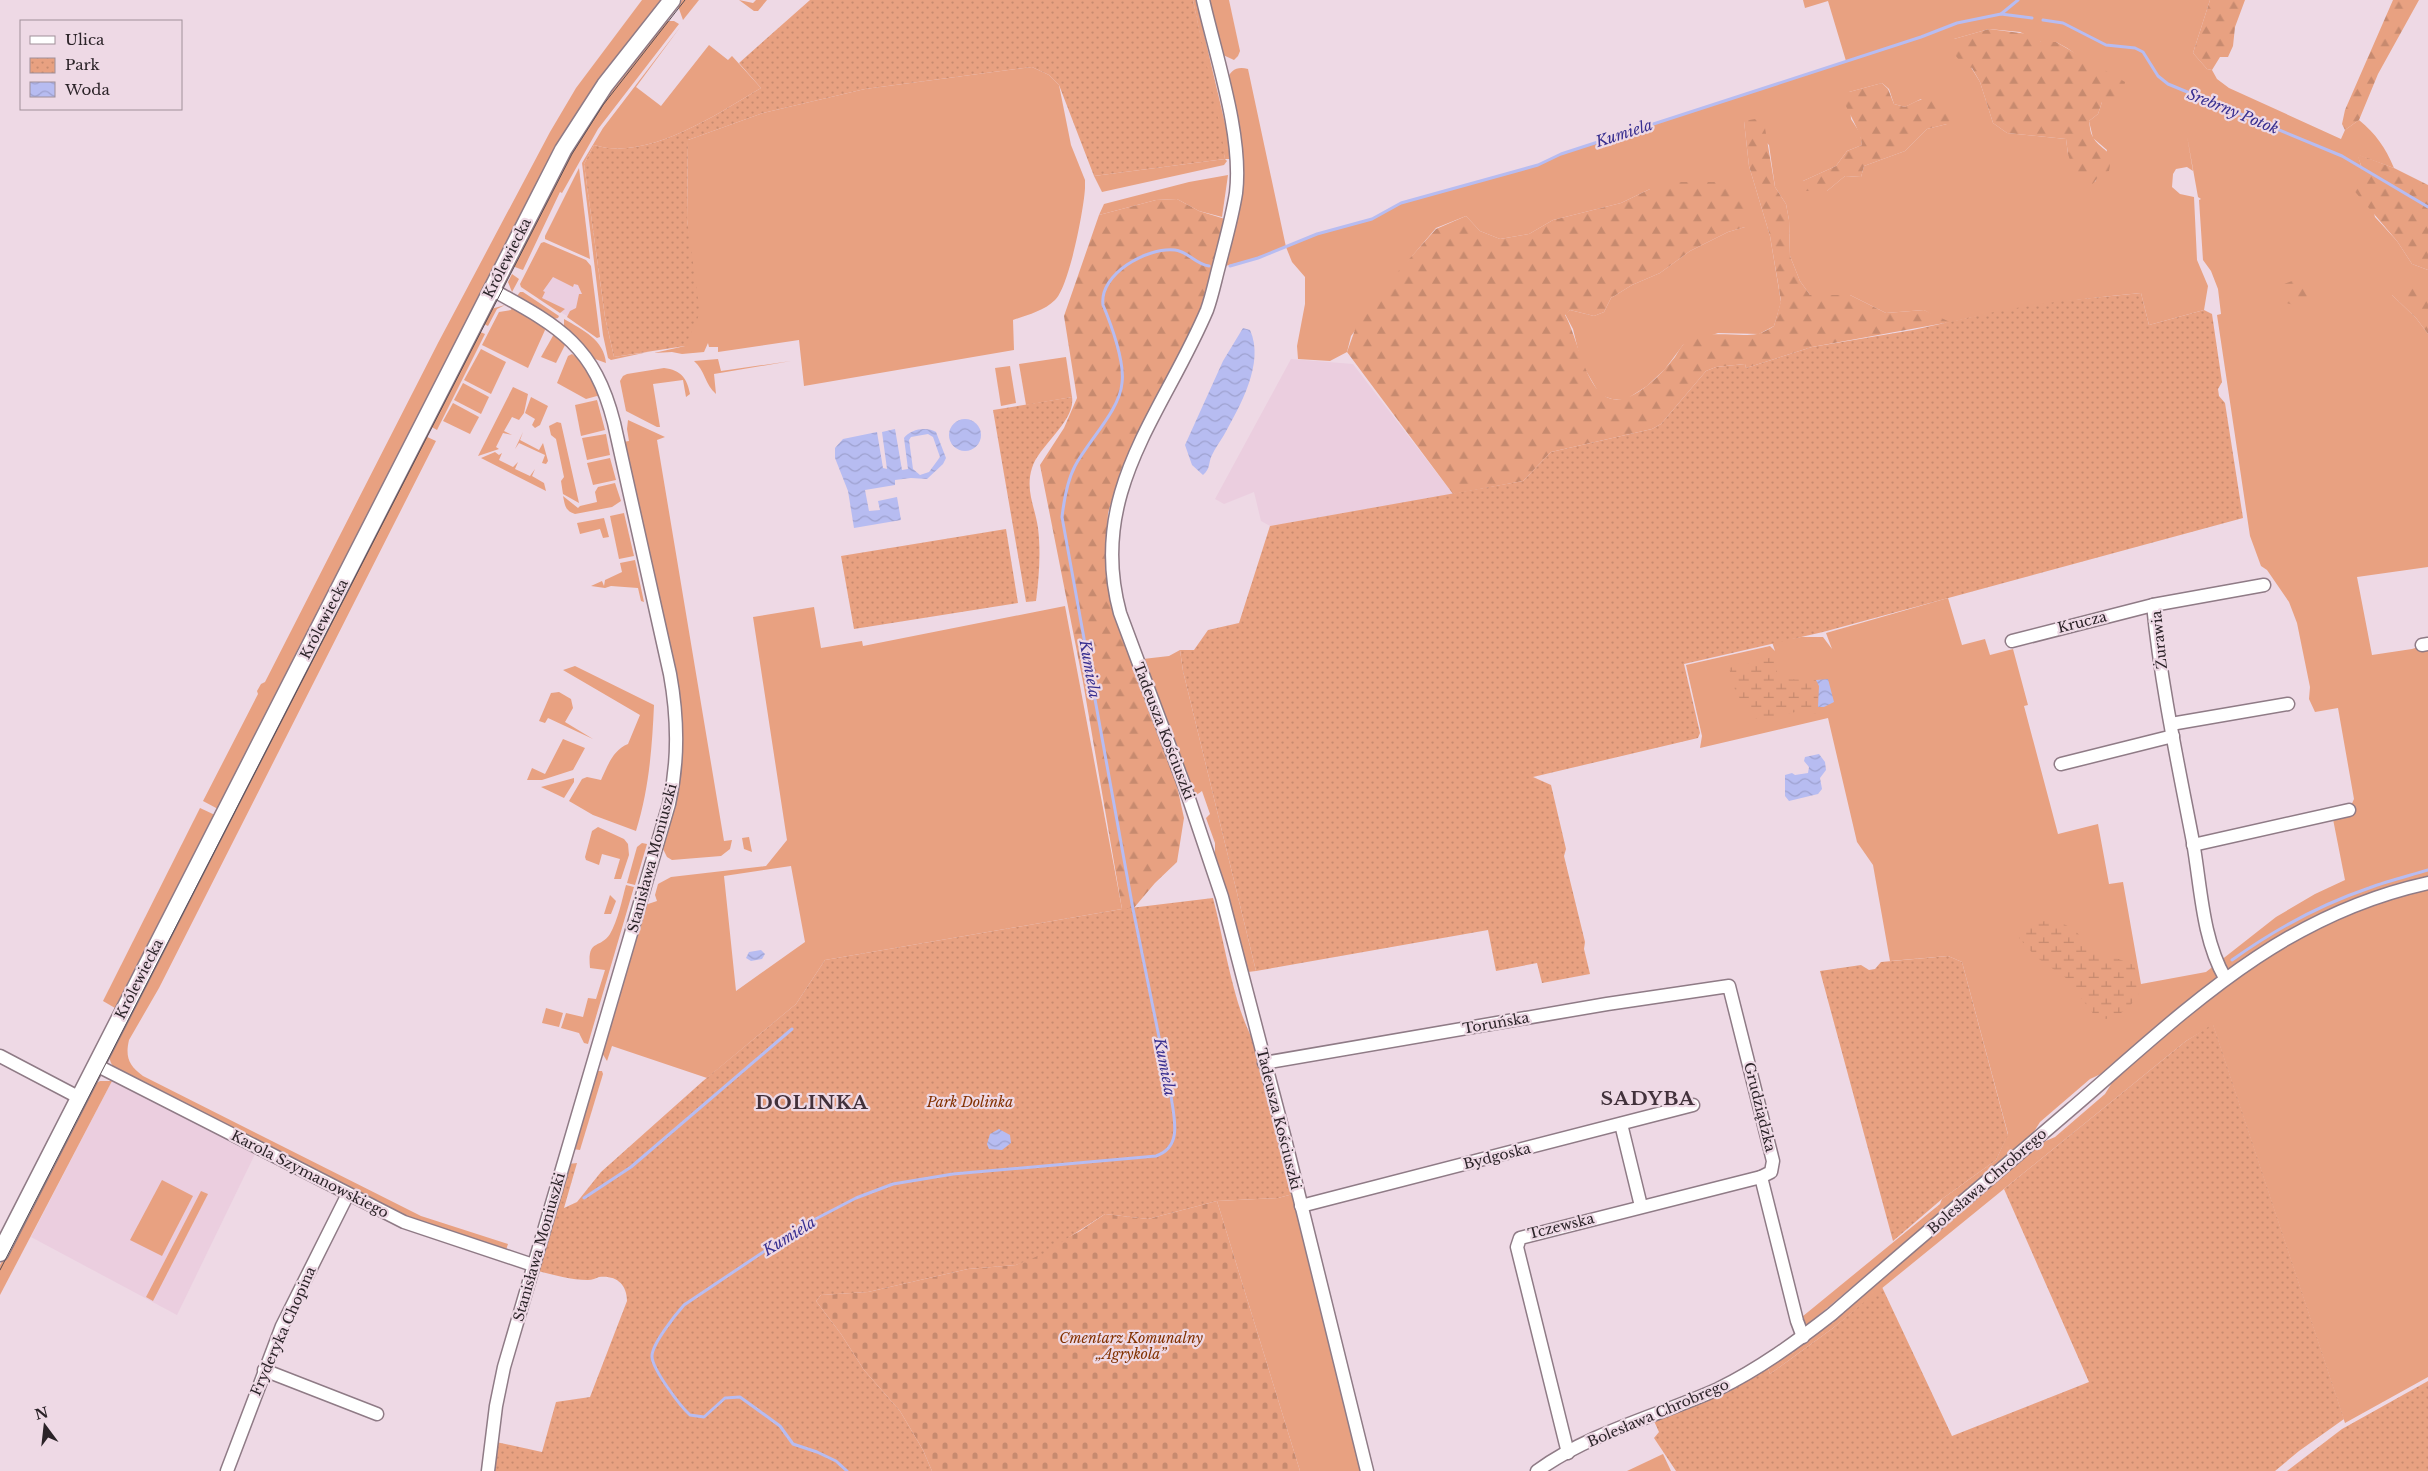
<svg xmlns="http://www.w3.org/2000/svg" width="2428" height="1471" font-family="'Libre Baskerville',serif">
<defs>
<pattern id="forest-firs" width="22" height="20" patternUnits="userSpaceOnUse" patternTransform="scale(1.25)"><rect width="22" height="20" fill="#e8a181"/><path d="M5 1l3.5 6h-7zM16 11l3.5 6h-7z" fill="#c78a6f"/></pattern>
<pattern id="wetland-marsh" width="20" height="14" patternUnits="userSpaceOnUse" patternTransform="scale(1.25)"><rect width="20" height="14" fill="#e8a181"/><path d="M1 5h8M5 5V1M11 12h8M15 12V8" fill="none" stroke="#c78a6f"/></pattern>
<pattern id="cemetery-stones" width="16" height="16" patternUnits="userSpaceOnUse" patternTransform="scale(1.25)"><rect width="16" height="16" fill="#e8a181"/><path d="M2 7V4a2 2 0 0 1 4 0v3zM10 15v-3a2 2 0 0 1 4 0v3z" fill="#c78a6f"/></pattern>
<pattern id="park-dots" width="8" height="8" patternUnits="userSpaceOnUse" patternTransform="scale(1.25)"><rect width="8" height="8" fill="#e8a181"/><path d="M2 2h.1M6 6h.1" fill="none" stroke="#c78a6f" stroke-width="1.8" stroke-linecap="round"/></pattern>
<pattern id="water-waves" width="16" height="10" patternUnits="userSpaceOnUse" patternTransform="scale(1.25)"><rect width="16" height="10" fill="#b7bcf1"/><path d="M0 5q4-4 8 0t8 0" fill="none" stroke="#9ea1cf"/></pattern>
</defs>
<rect width="100%" height="100%" fill="#eed9e5"/>
<g fill="#ebcedf">
<polygon points="551,267 585,286 574,320 538,299"/>
<polygon points="1291,359 1353,364 1453,494 1270,526 1261,521 1254,492 1224,504 1215,499"/>
<polygon points="112,1081 256,1152 177,1315 31,1237"/>
</g>
<g fill="#e8a181" fill-rule="evenodd">
<polygon points="642,0 663,0 598,82 555,148 218,809 203,801 258,694 257,691 261,684 265,682 438,343 550,132 576,88"/>
<polygon points="682,0 699,0 683,20 678,6"/>
<polygon points="739,0 753,3 756,0 767,0 758,11 754,11"/>
<polygon points="1193,0 1196,0 1227,132 1230,159 1225,159 1227,161 1224,165 1102,192 1094,176 1225,159"/>
<polygon points="1208,0 1229,0 1240,51 1238,56 1234,60 1223,55"/>
<path d="M1803,0H2210L2193,53L2207,69L2212,70L2217,79L2229,88L2341,139L2345,130L2359,120C2376,134 2385,147 2394,168L2358,155L2375,217L2397,241L2412,264L2428,270V299L2392,295L2416,318L2428,334V567L2357,577L2372,655L2412,649L2428,644V878C2386,891 2342,902 2303,922C2229,961 2167,1020 2103,1073L2090,1079L2040,1122L2032,1135L1800,1331L1797,1321L1940,1204L1942,1199L1996,1160L2008,1134L1962,962L1948,956L1890,961L1873,865L1857,842L1828,718L1700,748L1702,736L1686,665L1770,646L1775,651L1772,642L1801,637H1823L1832,649L1826,633L1948,598L1962,645L1985,639L1990,655L2013,649L2028,705L2024,706L2058,834L2098,824L2109,884L2123,882L2141,984L2206,972L2276,917L2315,894L2345,880L2332,814L2349,810L2354,799L2338,708L2315,712L2309,699L2310,687L2297,623L2289,602L2267,570L2261,566L2250,536L2217,315L2221,314L2218,289L2211,271L2203,260L2199,200L2201,199L2198,197L2187,136L2193,171L2187,167L2176,169L2173,174L2172,187L2180,194L2194,197L2197,260L2208,286L2204,310L2149,325L2141,293C2075,299 2011,308 1947,323L1924,310L1886,313L1850,295H1810L1800,281L1790,256L1789,220L1786,204L1775,187L1769,145L1744,121L1749,166L1770,236L1781,302L1774,326L1759,334L1718,333L1683,345L1665,369L1647,386L1625,400L1612,399L1600,395L1581,362L1573,329L1565,314L1570,310L1594,316L1604,312L1611,298L1632,285L1660,273L1690,251L1728,232L1745,227L1650,189L1621,203L1553,220L1529,234L1500,239L1480,231L1466,216L1436,228L1413,255L1351,336L1347,352L1330,361L1298,359L1297,346L1305,304V277L1292,262L1286,247L1258,258L1225,266L1235,226L1227,81C1230,70 1237,66 1248,69L1286,247L1317,234L1372,219L1401,203L1538,165L1561,154L1846,61L1828,1L1805,8ZM1989,29L2020,32L2041,42H2056L2067,48L2084,60L2102,102L2098,114L2089,121L2093,138L2107,150L2095,182L2068,154L2066,139L2007,133L1993,123L1980,82L1954,39ZM1882,83L1889,89L1894,104L1905,107L1921,99L1947,124L1927,129L1905,151L1864,166L1861,177L1845,176L1827,191L1803,181L1836,166L1847,151L1862,145L1860,133L1851,119L1849,92Z"/>
<polygon points="665,21 674,21 679,24 598,129 562,193 560,192 523,270 512,266 569,155 610,92"/>
<path d="M681,26L636,87L661,106L709,45L728,60L732,56L761,88C717,114 647,162 594,145L584,164L605,317L614,357L648,352L611,360L608,358L603,335L582,163L603,128Z"/>
<path d="M1032,67L1049,75L1059,85L1071,145L1085,180V188C1084,209 1069,287 1055,300C1044,311 1027,315 1013,320L1014,350L804,386L799,340L718,352V347H709L708,343L704,352L682,354L672,352L654,353L685,346L689,241L687,219L688,140L763,113L865,89Z"/>
<polygon points="579,168 590,259 545,239 545,236"/>
<polygon points="1228,175 1222,217 1199,211 1177,199 1156,200 1099,215 1104,204 1189,182"/>
<polygon points="544,242 586,260 591,266 600,337 597,338 567,317 570,311 576,308 579,294 582,294 578,285 574,284 573,287 553,277 543,291 545,292 542,298 565,309 560,313 521,287 520,284 541,243"/>
<polygon points="512,274 519,279 512,292 508,282"/>
<polygon points="520,292 523,292 559,316 558,318 554,319 517,296"/>
<polygon points="505,305 497,309 488,326 482,323 491,309"/>
<polygon points="512,307 544,325 545,330 528,368 482,345 499,312 511,310"/>
<path d="M564,319C583,330 604,340 606,363L595,359L564,327Z"/>
<polygon points="478,331 485,334 437,430 430,426"/>
<polygon points="554,334 565,342 565,345 556,363 541,357"/>
<polygon points="481,349 506,362 491,394 464,380"/>
<polygon points="572,354 583,362 603,399 597,396 586,399 557,383 568,356"/>
<polygon points="1066,357 1072,397 1026,405 1019,364"/>
<path d="M718,359L721,371L791,361L714,374L716,394C705,385 705,370 694,361Z"/>
<polygon points="1010,366 1016,403 1001,406 995,368"/>
<path d="M664,368C681,370 687,378 690,394L686,397L683,380L653,384L660,427H657L626,411L620,381L623,376L627,374Z"/>
<polygon points="463,383 489,397 481,414 454,400"/>
<polygon points="513,387 528,394 524,413 519,420 512,417 504,431 512,435 503,433 496,447 499,449 478,456"/>
<polygon points="531,397 548,406 540,425 535,428 532,425 535,419 525,413"/>
<polygon points="597,400 605,430 581,436 575,405"/>
<polygon points="453,403 479,417 470,434 443,421"/>
<polygon points="628,420 665,437 657,440 724,841 732,840 730,849 721,856 672,860 667,857 663,849 681,759 623,442 629,441 627,429"/>
<polygon points="557,422 561,423 579,503 563,494 561,481 564,477 556,439 551,435 549,426"/>
<polygon points="523,432 520,440 539,450 543,443 548,461 546,464 542,463 545,455 519,443 515,449"/>
<polygon points="606,434 610,455 587,460 582,438"/>
<path d="M425,436L436,441L159,988L129,1040C125,1057 129,1066 143,1076L421,1216L508,1244L506,1250L416,1222L117,1070C111,1065 109,1061 110,1053Z"/>
<polygon points="495,452 499,455 502,453 499,460 513,467 518,462 515,469 530,476 535,469 532,476 544,483 546,491 481,458"/>
<polygon points="610,458 616,480 593,485 587,463"/>
<path d="M615,483L621,501L612,507L575,514C565,511 565,505 563,496L578,508L580,506L597,502L595,492L598,487Z"/>
<polygon points="624,513 634,556 619,559 610,516"/>
<polygon points="604,518 609,537 603,538 600,529 580,534 577,523"/>
<polygon points="635,560 644,602 641,601 638,588 611,586 605,588 591,586 602,581 604,586 605,580 622,572 620,563"/>
<path d="M1065,606L1122,909L825,960L796,1004L707,1078L612,1046L607,1061L602,1053L645,905L657,901L655,895L658,884L671,877L766,866L787,840L753,617L814,607L821,648L862,641L863,646ZM791,866L805,942L736,991L724,876Z"/>
<polygon points="1180,650 1183,671 1256,971 1248,972 1215,854 1215,843 1206,818 1210,814 1202,791 1195,796 1143,659 1169,656"/>
<path d="M575,666L654,705C652,749 649,789 636,831L593,815L569,801L582,779L587,777L601,780C608,765 613,750 628,744L640,715L563,670Z"/>
<polygon points="559,692 571,699 573,708 565,722 593,739 548,718 545,723 539,721 551,693"/>
<polygon points="563,739 585,748 573,770 542,780 527,780 532,768 545,774"/>
<polygon points="574,778 574,782 564,798 541,787"/>
<polygon points="200,808 215,815 115,1008 103,1001"/>
<polygon points="598,827 624,839 628,844 629,855 621,879 614,879 620,859 602,854 599,865 586,860 585,857 592,831"/>
<polygon points="749,837 752,852 744,849 742,838"/>
<polygon points="642,843 647,844 635,885 627,883 637,847"/>
<path d="M626,885L634,887L588,1044L584,1043L579,1033L561,1028L566,1013L583,1017L588,998L596,999L605,970L590,968C587,938 599,950 610,934C618,920 622,900 626,885Z"/>
<polygon points="2428,888 2428,1377 2345,1423 2213,1025 2186,1041 1833,1328 1770,1374 1768,1368 1824,1328 2041,1143 2055,1137 2105,1094 2113,1081 2217,991 2303,934 2365,906"/>
<polygon points="610,895 616,901 611,914 604,914"/>
<polygon points="546,1008 563,1013 559,1027 542,1023"/>
<polygon points="598,1071 602,1071 603,1074 580,1150 573,1149"/>
<polygon points="100,1081 112,1081 0,1295 0,1265 93,1085"/>
<polygon points="162,1180 193,1196 162,1256 130,1240"/>
<polygon points="201,1191 208,1194 153,1301 146,1297"/>
<polygon points="1293,1194 1361,1471 1300,1471 1217,1201 1278,1198"/>
<polygon points="1663,1454 1671,1471 1627,1471"/>
</g>
<g fill="url(#forest-firs)">
<polygon points="2210,0 2245,0 2235,27 2233,46 2228,57 2220,57 2212,70 2207,69 2193,53"/>
<polygon points="2393,0 2419,0 2378,74 2359,120 2345,130 2342,124 2345,110"/>
<path d="M1989,29L2036,35L2041,42H2056L2125,82C2123,97 2115,97 2102,102L2098,114L2089,121C2090,126 2090,133 2093,137C2101,152 2114,147 2109,171L2099,175C2094,184 2090,188 2079,188L2068,154L2066,139L2007,133L1993,123L1980,82L1972,68L1963,65L1952,51L1954,39Z"/>
<path d="M1882,83L1888,89L1894,104L1905,107C1926,96 1942,90 1953,116L1947,124L1927,129L1905,151L1864,166L1861,177L1845,176L1827,191H1805L1803,181L1836,166L1847,151L1862,145C1860,129 1849,115 1843,99L1849,92Z"/>
<path d="M1755,119L1765,128L1775,187L1786,204L1789,220L1790,256L1800,281L1810,295H1850L1886,313L1924,310L1950,322L1812,347L1746,368L1745,364L1716,367L1706,371L1661,424L1652,429L1551,452L1523,481L1453,494L1347,352L1361,313L1436,229L1466,216L1480,231L1500,239L1529,234L1553,220L1621,203L1650,189L1678,182H1715L1735,188C1744,201 1746,212 1745,227L1728,232L1690,251L1660,273L1632,285L1611,298L1604,312L1594,316L1570,310L1565,315C1584,349 1589,433 1648,385C1658,377 1667,367 1675,357C1677,354 1680,348 1683,345C1703,327 1734,338 1757,334C1763,333 1769,329 1774,326L1781,301L1770,236L1749,166L1744,121Z"/>
<polygon points="2357,154 2394,168 2428,185 2428,270 2412,264 2397,241 2351,187 2362,175 2362,168"/>
<polygon points="1177,199 1199,211 1225,219 1199,314 1133,443 1121,470 1108,513 1105,566 1111,602 1175,777 1184,818 1177,862 1155,883 1133,909 1122,909 1083,682 1040,465 1064,428 1077,398 1064,316 1099,215 1156,200"/>
<polygon points="2292,281 2310,288 2312,299 2298,306 2282,302 2279,289 2284,284"/>
<polygon points="2409,285 2422,288 2428,299 2428,334 2416,318 2392,295 2394,289"/>
</g>
<g fill="url(#wetland-marsh)">
<polygon points="1773,657 1779,679 1816,680 1819,686 1816,714 1795,712 1764,720 1754,718 1736,693 1729,668"/>
<path d="M2053,919L2074,929L2087,944L2095,950L2134,965L2141,989C2133,1007 2118,1019 2098,1020L2066,978L2036,957L2019,938L2020,932L2041,922Z"/>
</g>
<polygon fill="url(#cemetery-stones)" points="1217,1201 1300,1471 932,1471 923,1450 900,1411 864,1370 841,1334 816,1301 821,1295 868,1292 968,1269 1016,1265 1080,1231 1105,1214 1148,1219"/>
<g fill="url(#park-dots)">
<path d="M810,0H1193L1222,137L1225,159L1094,176L1059,85L1049,75L1032,67L865,89L763,113L688,140L687,219L700,313L685,346L614,357L605,317L584,164L594,145C647,162 717,114 761,88L739,63Z"/>
<polygon points="2141,293 2149,325 2204,310 2212,314 2222,382 2218,389 2219,396 2225,403 2243,518 1823,632 1684,664 1700,733 1698,738 1533,777 1551,785 1566,849 1564,856 1585,942 1584,949 1590,974 1542,983 1537,963 1496,971 1488,930 1256,971 1183,671 1180,650 1194,650 1208,630 1239,623 1270,526 1523,481 1551,452 1652,429 1661,424 1706,371 1716,367 1745,364 1746,368 1812,347 1913,330 2003,310 2062,301"/>
<path d="M1072,397C1076,421 1039,445 1032,468C1025,490 1035,507 1038,528C1041,552 1039,577 1036,601L1026,602L993,410Z"/>
<polygon points="1006,529 1018,603 854,629 841,556"/>
<path d="M1213,898C1224,940 1233,1003 1253,1040L1293,1194L1278,1198L1217,1201L1148,1219L1105,1214L1043,1254L1016,1265L968,1269L868,1292L821,1295L816,1301L841,1334L864,1370L900,1411L923,1450L932,1471H493L496,1442L542,1452L556,1402L590,1397L627,1301C627,1284 616,1275 599,1277C596,1278 592,1280 588,1280C572,1280 553,1275 538,1271L569,1164L577,1163L564,1208L577,1202L601,1172L703,1081L796,1004L825,960L1122,909Z"/>
<polygon points="1948,956 1962,962 2008,1135 1996,1160 1942,1199 1893,1241 1820,971 1861,965 1869,970 1875,969 1881,962"/>
<polygon points="2213,1024 2344,1419 2299,1451 2275,1471 1676,1471 1654,1438 1659,1432 1654,1421 1688,1407 1768,1368 1770,1374 1833,1328 1882,1287 1952,1436 2089,1382 2004,1189 2186,1041"/>
<polygon points="2428,1381 2428,1471 2287,1471 2342,1429"/>
</g>
<g fill="url(#water-waves)" fill-rule="evenodd">
<path d="M1243,328L1250,330C1265,363 1240,406 1224,435C1220,442 1215,448 1212,455C1208,463 1211,468 1203,475L1192,465L1185,445L1223,361Z"/>
<circle cx="965" cy="435" r="16"/>
<path d="M895,429L902,470L908,469L904,438C910,429 927,426 936,432L946,458L943,464L927,479L911,478L895,480V485L865,490L869,511L880,510L878,501L897,497L901,520L854,528L848,491L835,458V448L843,439L877,432L883,468L887,469L882,432ZM928,434L933,437L940,457L929,472L920,475L913,469L909,440L911,437Z"/>
<polygon points="1828,679 1834,702 1824,707 1818,707 1819,686 1816,680"/>
<polygon points="1819,754 1825,762 1826,770 1820,778 1822,789 1818,794 1789,801 1785,796 1785,775 1792,773 1795,775 1808,773 1809,767 1804,761 1805,757"/>
<polygon points="761,950 765,954 762,959 751,961 746,958 749,952"/>
<polygon points="999,1129 1010,1135 1011,1143 1002,1150 989,1149 987,1144 990,1134"/>
</g>
<g fill="none" stroke-linecap="round" stroke-linejoin="round">
<g stroke="#b7bcf1" stroke-width="3">
<polyline points="2001,14 2032,18"/>
<polyline points="2043,20 2063,23 2106,45 2135,48 2143,52 2158,76 2168,84 2342,156 2428,207"/>
<polyline points="1230,266 1258,258 1317,234 1372,219 1401,203 1538,165 1561,154 1921,37 1957,23 2001,14 2018,0"/>
<path d="M2232,960C2274,930 2319,905 2369,888C2388,881 2408,876 2428,870"/>
<polyline points="584,1198 631,1167 792,1029"/>
<path d="M847,1471L836,1461L817,1452L793,1444L780,1426L740,1397L725,1398L704,1417L690,1415C680,1406 653,1370 652,1357C651,1345 676,1314 684,1305L802,1226L856,1198L893,1184L953,1174L1156,1156C1183,1147 1174,1118 1171,1096L1133,909L1062,517C1064,500 1067,481 1075,466C1088,441 1120,410 1122,383C1125,362 1111,324 1103,305C1099,274 1147,247 1175,250C1189,252 1195,264 1209,266"/>
</g>
<defs>
<g id="minor">
<path d="M1203,0C1216,57 1243,136 1236,193C1232,218 1225,242 1219,266C1215,281 1212,296 1207,310C1163,414 1087,492 1120,613L1186,790L1222,897L1284,1135L1367,1471"/>
<path d="M2153,605C2161,685 2178,764 2193,842C2201,887 2202,938 2225,978"/>
<polyline points="2012,641 2153,605 2264,585"/>
<polyline points="2422,645 2428,644"/>
<polyline points="2171,724 2288,704"/>
<polyline points="2061,764 2173,736"/>
<polyline points="2193,845 2349,810"/>
<polyline points="0,1056 80,1098"/>
<polyline points="1264,1063 1607,1004 1729,986 1773,1161 1771,1172 1761,1177 1797,1321 1803,1337"/>
<polyline points="96,1065 404,1222 533,1265"/>
<polyline points="1621,1124 1641,1206"/>
<polyline points="1301,1206 1693,1105"/>
<polyline points="264,1370 377,1414"/>
<polyline points="1568,1453 1517,1247 1520,1238 1761,1177"/>
<polyline points="227,1471 282,1326 348,1194"/>
<path d="M488,1471L496,1406L504,1367L669,804C679,760 678,718 670,674L614,423C594,344 558,326 491,289"/>
<path d="M1537,1471C1591,1432 1658,1416 1718,1389C1759,1369 1796,1342 1832,1314C1911,1245 1991,1178 2070,1110C2183,1013 2277,916 2428,883"/>
</g>
<polyline id="major" points="0,1253 563,150 605,85 672,0"/>
</defs>
<use href="#minor" stroke="#8f7b86" stroke-width="15"/>
<use href="#major" stroke="#8f7b86" stroke-width="19"/>
<use href="#minor" stroke="#fff" stroke-width="12"/>
<use href="#major" stroke="#fff" stroke-width="16"/>
<polyline stroke="#5a4f56" stroke-width="1" points="0,1270 572,154 603,105 685,0"/>
</g>
<g text-anchor="middle" dominant-baseline="central" stroke-width="4.5" stroke-linejoin="round" paint-order="stroke">
<g font-size="14" fill="#2b2328" stroke="#eed9e5">
<text transform="translate(507 258) rotate(-63)">Królewiecka</text>
<text transform="translate(324 619) rotate(-63)">Królewiecka</text>
<text transform="translate(2082 622) rotate(-14)">Krucza</text>
<text transform="translate(2159 640) rotate(-96)">Żurawia</text>
<text transform="translate(1164 731) rotate(69)">Tadeusza Kościuszki</text>
<text transform="translate(652 858) rotate(-75)">Stanisława Moniuszki</text>
<text transform="translate(139 979) rotate(-63)">Królewiecka</text>
<text transform="translate(1496 1023) rotate(-10)">Toruńska</text>
<text transform="translate(1760 1107) rotate(76)">Grudziądzka</text>
<text transform="translate(1279 1119) rotate(76)">Tadeusza Kościuszki</text>
<text transform="translate(1497 1156) rotate(-14)">Bydgoska</text>
<text transform="translate(310 1174) rotate(27)">Karola Szymanowskiego</text>
<text transform="translate(1987 1181) rotate(-41)">Bolesława Chrobrego</text>
<text transform="translate(1561 1226) rotate(-14)">Tczewska</text>
<text transform="translate(539 1247) rotate(-74)">Stanisława Moniuszki</text>
<text transform="translate(283 1331) rotate(-66)">Fryderyka Chopina</text>
<text transform="translate(1658 1413) rotate(-23)">Bolesława Chrobrego</text>
</g>
<g font-size="14" font-style="italic" fill="#823100" stroke="#eed9e5">
<text x="970" y="1102">Park Dolinka</text>
<text x="1131" y="1338">Cmentarz Komunalny<tspan x="1131" dy="16">„Agrykola”</tspan></text>
</g>
<g font-size="15" font-style="italic" fill="#382f90" stroke="#eed9e5">
<text transform="translate(2233 111) rotate(22)">Srebrny Potok</text>
<text transform="translate(1624 133) rotate(-18)">Kumiela</text>
<text transform="translate(1090 669) rotate(80)">Kumiela</text>
<text transform="translate(1165 1067) rotate(79)">Kumiela</text>
<text transform="translate(789 1236) rotate(-32)">Kumiela</text>
</g>
<g font-size="19" font-weight="bold" letter-spacing="1" fill="#42313b" stroke="#eed9e5">
<text x="1648" y="1098">SADYBA</text>
<text x="812" y="1102">DOLINKA</text>
</g>
</g>
<rect x="20" y="20" width="162" height="90" fill="#eed9e5" stroke="#a09099"/>
<rect x="30" y="36" width="25" height="8" fill="#ffffff" stroke="#a09099"/>
<text x="65" y="45" font-size="15" fill="#2b2328">Ulica</text>
<rect x="30" y="58" width="25" height="15" fill="url(#park-dots)" stroke="#a09099"/>
<text x="65" y="70" font-size="15" fill="#2b2328">Park</text>
<rect x="30" y="82" width="25" height="15" fill="url(#water-waves)" stroke="#a09099"/>
<text x="65" y="95" font-size="15" fill="#2b2328">Woda</text>
<g transform="translate(45 1426) rotate(345)" stroke="#eed9e5" stroke-width="4" paint-order="stroke">
<path d="M0-4L9 19L0 12L-9 19Z" fill="#2b2328"/>
<text y="-8" font-size="14" font-weight="bold" text-anchor="middle" fill="#2b2328">N</text>
</g>
</svg>
